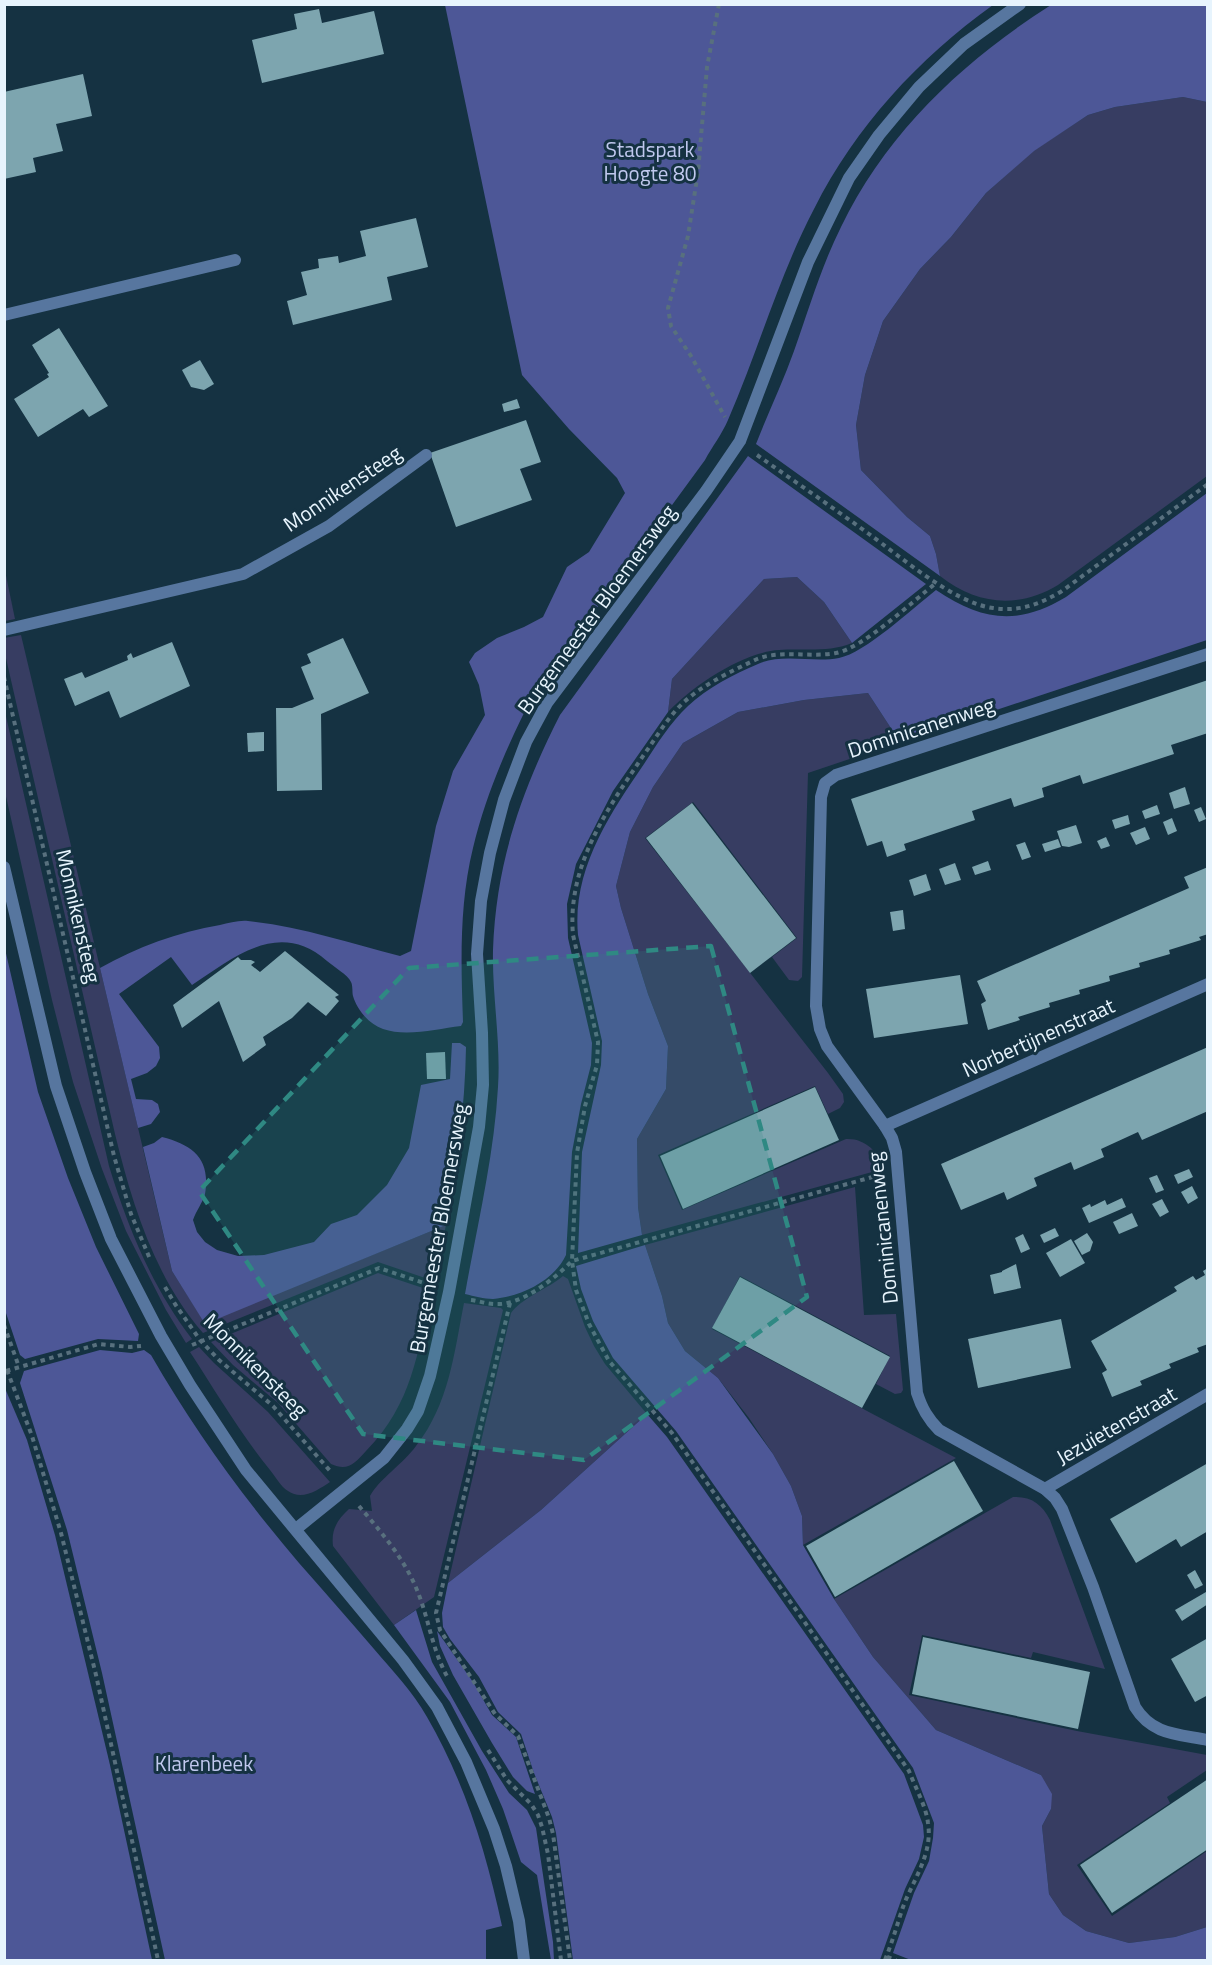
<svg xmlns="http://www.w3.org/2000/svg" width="1212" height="1965" font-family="'Titillium Web',sans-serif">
<rect width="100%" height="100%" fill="#153242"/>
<g fill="#373d62">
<path d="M1183,97L1207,102V476L1058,585C1018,609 977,605 940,576L936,554L930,536L907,517L861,470L856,425L865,375L883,321L920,269L951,237L986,193L1033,151L1088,115L1115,107Z"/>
<polygon points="4,566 15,619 5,621 4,621"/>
<path d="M797,577L824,602L852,643C828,653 804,648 779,650C743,652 692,686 668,712L672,679L764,579Z"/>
<path d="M21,635L172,1271L205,1323L446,1225L434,1281L378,1262L203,1333C155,1278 132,1204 115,1134L5,654L4,638Z"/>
<path d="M868,693L900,742L808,773L802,977L798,981L789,980L772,957L797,938L693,802L645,838L828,1073L843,1094L844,1102L840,1108L828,1114L815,1086L658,1155L682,1210L846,1139C865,1138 879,1152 883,1169L642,1235L638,1207L637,1139L666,1089L668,1046L648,994L621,908L616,886L630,832L653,787L683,743L738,712L804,700Z"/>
<path d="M5,712L109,1166C128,1228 152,1287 192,1339L186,1343L166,1310L126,1231L102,1169L73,1082L52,1000L5,792Z"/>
<polygon points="855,1187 864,1315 896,1314 903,1390 901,1393 895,1394 876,1384 890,1356 740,1276 712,1329 956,1458 803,1545 802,1516 791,1486 773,1454 749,1418 718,1378 685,1351 668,1323 662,1296 645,1245"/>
<path d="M378,1273L432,1291C417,1353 413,1403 366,1451C355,1463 348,1472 331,1464L278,1403L233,1365L211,1342Z"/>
<path d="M563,1276L568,1279L585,1327L594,1346L605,1364L647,1414L541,1510L448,1583L511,1313C520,1299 549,1288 563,1276Z"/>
<path d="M464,1303L501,1308L503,1310L434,1597L394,1625L333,1546C331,1530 337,1520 349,1509L372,1511L370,1496C378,1480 404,1463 416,1446C449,1404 454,1354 464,1303Z"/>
<path d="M199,1347L214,1363L268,1412L330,1482C318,1490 302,1501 288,1491C281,1487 275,1476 270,1470C240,1433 216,1392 190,1352Z"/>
<path d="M1013,1497C1031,1496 1042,1504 1050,1520L1105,1669L1033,1652L1031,1658L922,1635L909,1695L1077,1731L1207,1755V1770L1167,1797L1170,1803L1077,1865L1112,1916L1207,1851V1927L1175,1937L1129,1943L1086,1931L1063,1915L1049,1894L1042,1826L1051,1809L1041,1775L936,1730L873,1657L834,1599Z"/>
</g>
<g fill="#4d5797">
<path d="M445,5H993C918,59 856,126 814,209C779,276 758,351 728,420C722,434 712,447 705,460L533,695C508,744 486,794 473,848C459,905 461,964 463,1022L461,1026C437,1029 406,1037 383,1029C369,1024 357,1010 353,996C352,992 353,986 351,982C348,975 334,967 327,961C279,919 234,957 192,985L171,957L119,994L159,1047L160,1058L156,1066L147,1073L131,1079L136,1099L152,1100L158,1104L160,1112L151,1124L138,1128L100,968C137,947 178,932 220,925C229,923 239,920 248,921C299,926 350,943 400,956L411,951L436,826L453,771L485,715L479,685L469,662L475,653L497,638L524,627L543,617L567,567L589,552L625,493L617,478L569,429L522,375Z"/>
<path d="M1051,5H1207V102L1183,97L1115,107L1088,115L1034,151L986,193L951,237L920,269L883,321L865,375L856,425L861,470L907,517L930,536L936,554L940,576L756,444C768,413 783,382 794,351C809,309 821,267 841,227C887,132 963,61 1051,5Z"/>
<path d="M748,456L926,584L852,643L824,602L797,577L764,579L672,679L668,712L613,791L576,864L567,904L568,938L592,1043L591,1065L581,1104L572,1152L566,1255C554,1281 520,1297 493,1299C484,1299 474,1296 465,1294C477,1226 494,1157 498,1087C501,1042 492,996 493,950C496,863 521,792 560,715Z"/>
<path d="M1207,493V640L900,742L868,693L804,700L738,712L683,743L653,787L630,832L616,886L621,908L648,994L668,1046L666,1089L637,1139L638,1207L642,1235L578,1253L582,1152L601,1065L602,1041L578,935C572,870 609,815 644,764C657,744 670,723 688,706C707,688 734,674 758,664C781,653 814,663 839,658C865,653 913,608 936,590C982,621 1018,626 1066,597Z"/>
<polygon points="5,949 38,1092 68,1178 96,1247 139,1334 138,1341 98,1339 25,1359 20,1355 4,1307"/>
<path d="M452,1043H460L466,1047C465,1108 457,1166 446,1225L205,1324L172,1271L143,1147L154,1143L162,1137C193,1145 211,1159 205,1194C203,1202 196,1211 193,1220L197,1232L205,1242L217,1250L238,1256L264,1255L314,1242L331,1224L357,1215L387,1185L409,1148L421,1085L450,1079Z"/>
<polygon points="645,1245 662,1296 668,1323 685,1351 718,1378 773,1454 791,1486 802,1516 803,1545 834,1599 873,1657 936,1730 1041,1775 1052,1794 1051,1809 1042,1826 1049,1894 1063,1915 1086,1931 1129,1943 1175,1937 1207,1927 1207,1960 911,1960 893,1953 914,1893 929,1861 933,1838 934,1823 913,1768 676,1431 613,1358 593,1321 581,1289 576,1266"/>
<path d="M100,1350L132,1353L144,1350L151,1355C194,1430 243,1497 299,1563C324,1591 349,1620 374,1649C392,1670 413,1692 427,1717C465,1783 486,1851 502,1926L486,1930V1960H165L102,1673L67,1530L20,1383L24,1371Z"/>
<polygon points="4,1386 27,1440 55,1535 110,1765 152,1960 5,1960"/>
<polygon points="647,1414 667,1437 904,1774 923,1825 924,1837 919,1859 905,1889 880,1960 573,1960 556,1833 552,1817 534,1773 521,1734 498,1712 479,1677 450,1639 443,1627 442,1613 448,1583 541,1510"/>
<polygon points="416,1610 432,1662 482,1751 509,1793 527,1810 536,1828 553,1942 554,1960 551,1960 537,1875 521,1862 503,1809 486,1770 450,1702 394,1625"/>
<polygon points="437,1631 473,1682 492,1715 516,1737 535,1794 527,1791 513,1777 492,1743 453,1675 440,1646"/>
</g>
<g fill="#7da5af">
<polygon points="319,9 322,23 374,11 384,54 262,83 252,40 297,29 294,14"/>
<polygon points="83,74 92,116 56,124 63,151 33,158 36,172 4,179 4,92"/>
<polygon points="416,218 428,267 387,277 392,300 293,325 287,301 307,295 301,272 319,268 318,259 338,256 339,263 366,256 360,231"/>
<polygon points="59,328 108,406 89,417 83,409 38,437 14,399 49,377 47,374 49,373 32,345"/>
<polygon points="200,360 214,384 204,390 191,387 182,370"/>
<polygon points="517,399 520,408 504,412 502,404"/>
<polygon points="526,420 541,462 520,469 532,500 456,527 430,453"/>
<polygon points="343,638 369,693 321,714 322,790 277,791 276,708 292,708 314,699 301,667 311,663 307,654"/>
<polygon points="172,642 190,686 120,718 109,691 75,706 64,679 82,672 85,678 128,660 127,656 131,653 133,658"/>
<polygon points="1208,680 1208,733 1171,745 1174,754 1083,784 1080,775 1042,788 1044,797 1014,807 1011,798 972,811 975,820 904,844 906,850 887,857 882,841 867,846 851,799"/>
<polygon points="264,732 264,751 248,752 247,733"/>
<polygon points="1185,787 1190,804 1174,809 1169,793"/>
<polygon points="692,803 796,938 750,973 646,838"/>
<polygon points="1157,805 1160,814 1145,819 1142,811"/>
<polygon points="1201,807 1206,819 1199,822 1194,810"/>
<polygon points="1128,815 1130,824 1115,829 1112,820"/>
<polygon points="1172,818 1177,831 1168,835 1163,822"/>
<polygon points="1076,825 1082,843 1069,847 1062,846 1057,831"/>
<polygon points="1145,827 1150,839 1136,845 1130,833"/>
<polygon points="1106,837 1110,846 1101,849 1097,841"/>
<polygon points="1058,839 1061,847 1045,852 1042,844"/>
<polygon points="1025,842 1031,857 1022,860 1016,845"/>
<polygon points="988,861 991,870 975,875 972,867"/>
<polygon points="955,863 961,880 945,885 939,869"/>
<polygon points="1208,867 1208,934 1199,937 1201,940 1169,950 1170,954 1139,963 1140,967 1109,976 1110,981 1079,990 1080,994 1049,1003 1050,1007 1018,1017 1020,1020 988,1030 981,1004 986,1001 977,981 1189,888 1184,877"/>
<polygon points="926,874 931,890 914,896 909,880"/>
<polygon points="903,910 905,929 893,931 890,912"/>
<polygon points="285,951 339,995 335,997 339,1001 326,1016 308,1002 292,1018 263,1037 266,1045 243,1062 219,1001 182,1028 173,1005 238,957 241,960 251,960 255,962 251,965 260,972"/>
<polygon points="960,975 968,1024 874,1038 866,989"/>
<polygon points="1208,1047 1208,1111 1142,1140 1138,1132 1101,1149 1104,1157 1074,1170 1071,1162 1034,1178 1037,1186 1007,1200 1004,1192 961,1210 941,1164"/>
<polygon points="445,1052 446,1079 427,1079 426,1053"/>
<polygon points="815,1087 839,1140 683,1209 660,1156"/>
<polygon points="1189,1169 1193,1177 1178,1184 1174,1175"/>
<polygon points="1157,1175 1164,1190 1156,1193 1149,1178"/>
<polygon points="1192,1186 1198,1198 1188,1204 1181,1192"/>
<polygon points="1122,1198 1126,1207 1089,1223 1082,1208 1090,1204 1091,1207 1105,1200 1107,1205"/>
<polygon points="1162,1199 1169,1212 1160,1217 1152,1204"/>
<polygon points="1132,1213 1138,1226 1119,1234 1113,1222"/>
<polygon points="1055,1228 1059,1236 1044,1243 1040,1235"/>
<polygon points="1087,1233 1093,1242 1090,1251 1082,1255 1074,1241"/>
<polygon points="1023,1234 1030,1249 1021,1253 1015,1238"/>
<polygon points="1071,1239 1085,1263 1060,1277 1046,1253"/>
<polygon points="1016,1264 1021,1288 994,1294 990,1275 1002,1272 1002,1271"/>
<polygon points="1208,1268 1208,1344 1197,1348 1199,1352 1169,1364 1171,1368 1140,1381 1142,1385 1112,1397 1102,1373 1107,1370 1091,1341 1177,1291 1174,1287 1193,1276 1196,1280 1205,1275 1203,1271"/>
<polygon points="740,1277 890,1357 862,1408 712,1328"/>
<polygon points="1061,1319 1071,1368 978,1388 968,1339"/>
<polygon points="954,1461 983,1511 835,1597 806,1546"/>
<polygon points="1208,1463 1208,1531 1181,1547 1176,1539 1136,1563 1110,1519"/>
<polygon points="1195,1570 1203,1585 1195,1589 1187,1575"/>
<polygon points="1206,1592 1208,1604 1182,1621 1175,1610"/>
<polygon points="923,1637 1090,1672 1078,1729 912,1694"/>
<polygon points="1208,1638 1208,1695 1195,1702 1171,1659"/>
<polygon points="1208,1779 1208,1849 1112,1913 1080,1865"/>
</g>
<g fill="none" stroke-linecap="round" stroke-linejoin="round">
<g stroke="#58707e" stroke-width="4" stroke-dasharray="4.5 4.5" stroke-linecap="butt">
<polyline points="719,4 707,67 698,172 688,236 668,308 671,326 691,356 725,417"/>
<path d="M757,455C794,481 832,507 869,534C901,557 954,603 993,608C1020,612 1040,604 1062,591L1208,484"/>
<polyline points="4,677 114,1156 131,1214 150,1259"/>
<polyline points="165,1287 175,1304 200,1340 219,1360 273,1406 331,1472"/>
<path d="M471,1300C479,1301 487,1304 495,1304C521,1306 554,1279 572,1261L876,1176"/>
<polyline points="510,1303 436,1613 440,1630 495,1714 518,1736 549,1818 553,1834 570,1960"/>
<polyline points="4,1325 19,1367"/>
<polyline points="192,1345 379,1268 427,1284"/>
<polyline points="7,1370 32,1436 61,1533 96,1675 158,1960"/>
<polyline points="6,1371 99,1344 130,1347 141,1346"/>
<path d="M359,1506C381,1532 404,1558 417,1590C429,1619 432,1650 448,1678"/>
<polyline points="488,1750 507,1780 531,1804 538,1815 542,1827 548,1854 561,1960"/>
<polyline points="887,1957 896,1960"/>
<path d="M885,1960C892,1943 897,1925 903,1907C913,1880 933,1854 928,1823C926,1806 915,1787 909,1771L672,1433L609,1361L589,1324L576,1290L572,1261L577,1153L585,1106L597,1065L598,1042L573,935C567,867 606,811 643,756C656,738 667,718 684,702C704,684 730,672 755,660C779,649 810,658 836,653C863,648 912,602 936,583"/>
</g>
<g stroke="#57769f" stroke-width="12">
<polyline points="4,315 235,260"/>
<polyline points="4,630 243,574 329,526 426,455"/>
<path d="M1208,654L836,775L825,783L821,797L816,1006L820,1029L827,1046L885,1126L892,1138L896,1152L917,1393C922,1409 928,1419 939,1430L1045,1489L1055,1498L1062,1509L1093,1587L1135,1707C1152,1735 1178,1734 1208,1740"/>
<polyline points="4,867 56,1086 85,1172 111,1239 161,1336 190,1385 246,1470 403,1660 437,1707 466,1762 494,1829 506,1866 519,1921 524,1960"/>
<polyline points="885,1126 1208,984"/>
<polyline points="1045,1489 1208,1394"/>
<polyline points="296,1529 384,1458 407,1429 418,1411 430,1376 449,1292 479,1127 483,1085 482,1033 477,954 481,901 490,853 504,800 526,742 547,703 706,491 740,441 808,262 849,178 879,135 919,87 964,44 1020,4"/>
</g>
</g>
<path fill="#2f8983" fill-opacity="0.2" stroke="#2f8983" stroke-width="4.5" stroke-dasharray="12 8" stroke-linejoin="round" d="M711,946L807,1297L584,1460L363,1434L199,1191L409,968Z"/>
<g text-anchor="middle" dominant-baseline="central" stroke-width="6" stroke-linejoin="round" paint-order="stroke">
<g font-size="21" fill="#c0c8ee" stroke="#153242">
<text x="650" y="149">Stadspark<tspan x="650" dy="24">Hoogte 80</tspan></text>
<text x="204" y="1763">Klarenbeek</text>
</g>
<g font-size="21" fill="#e7f4fd" stroke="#153242">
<text transform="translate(342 488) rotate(-34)">Monnikensteeg</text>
<text transform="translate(596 609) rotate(-54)">Burgemeester Bloemersweg</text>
<text transform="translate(921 727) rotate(-18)">Dominicanenweg</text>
<text transform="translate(79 916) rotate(77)">Monnikensteeg</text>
<text transform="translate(1038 1037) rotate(-24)">Norbertijnenstraat</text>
<text transform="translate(438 1228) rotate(-80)">Burgemeester Bloemersweg</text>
<text transform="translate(882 1228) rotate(-96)">Dominicanenweg</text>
<text transform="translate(256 1365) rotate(45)">Monnikensteeg</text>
<text transform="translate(1116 1425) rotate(-30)">Jezuïetenstraat</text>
</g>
</g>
<rect width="1212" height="1965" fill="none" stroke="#e7f4fd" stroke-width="12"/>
</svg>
